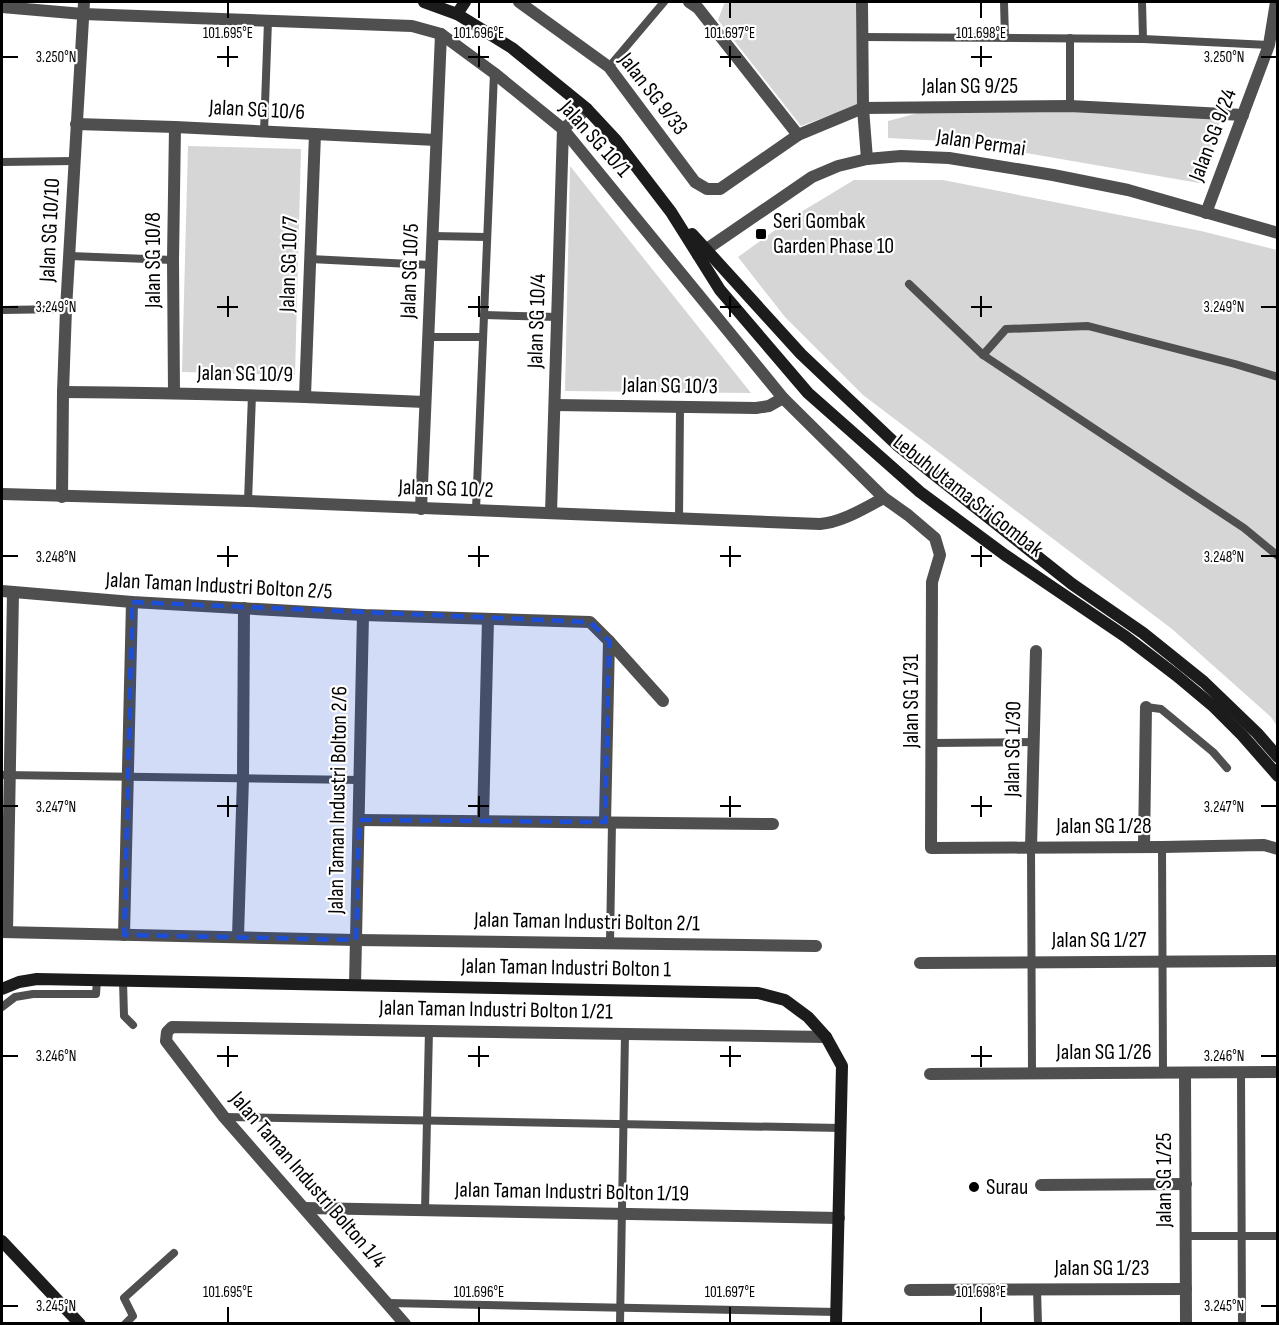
<svg xmlns="http://www.w3.org/2000/svg" width="1279" height="1325" font-family="'Sofia Sans Condensed',sans-serif">
<rect width="100%" height="100%" fill="#fff"/>
<g fill="#d6d6d6">
<polygon points="729,2 856,2 858,105 801,126 718,20 724,4"/>
<polygon points="922,112 1119,112 1221,118 1199,183 963,142 888,138 888,121"/>
<polygon points="188,146 301,149 295,375 182,372"/>
<polygon points="570,166 751,393 565,391"/>
<polygon points="854,180 943,180 1201,231 1277,250 1277,726 1271,717 1172,629 863,395 785,317 738,257 796,215"/>
</g>
<g fill="none" stroke-linecap="round" stroke-linejoin="round">
<g stroke="#4f4f4f" stroke-width="8">
<polyline points="1004,2 1005,38"/>
<polyline points="1142,2 1143,39"/>
<polyline points="863,37 1143,39 1269,45"/>
<polyline points="1070,38 1070,106"/>
<polyline points="609,67 664,2"/>
<polyline points="264,132 268,21"/>
<polyline points="2,162 74,161"/>
<polyline points="432,236 487,237"/>
<polyline points="70,256 173,260"/>
<polyline points="310,259 431,265"/>
<polyline points="909,284 983,355"/>
<polyline points="2,310 66,309"/>
<polyline points="484,315 558,317"/>
<polyline points="428,337 483,337"/>
<polyline points="1278,377 1235,364 1088,326 1006,329 983,355 1244,528 1278,556"/>
<polyline points="248,501 252,395"/>
<polyline points="476,510 494,73"/>
<polyline points="679,519 680,408"/>
<polyline points="1146,707 1161,709 1213,752 1227,768"/>
<polyline points="932,743 1034,742"/>
<polyline points="2,775 360,780"/>
<polyline points="1162,847 1163,1073"/>
<polyline points="1031,848 1032,1073"/>
<polyline points="610,943 612,822"/>
<polyline points="123,981 124,1016 133,1025"/>
<polyline points="2,1007 15,997 33,994 96,994 97,980"/>
<polyline points="1241,1072 1242,1324"/>
<polyline points="224,1117 841,1128"/>
<polyline points="425,1210 429,1030"/>
<polyline points="1186,1236 1278,1236"/>
<polyline points="1037,1289 1038,1324"/>
<polyline points="388,1303 837,1312"/>
<polyline points="125,1324 133,1316 124,1298 174,1253"/>
<polyline points="620,1324 625,1034"/>
</g>
<g stroke="#4f4f4f" stroke-width="12">
<polyline points="519,2 609,67 695,182 707,189 720,189 798,135 863,108 1070,106 1243,115"/>
<polyline points="689,2 698,8 798,135"/>
<polyline points="862,2 863,108 867,159"/>
<polyline points="2,7 83,14 412,26 441,34 494,73 563,129 783,398 884,498 908,515 935,538 940,555 932,582 931,848 1162,847 1264,845 1278,849"/>
<polyline points="76,124 175,127 436,140"/>
<polyline points="1206,213 1269,45 1276,2"/>
<polyline points="698,255 812,177 838,166 867,159 901,156 949,158 1053,175 1128,190 1278,233"/>
<path d="M63,392C184,393 305,396 425,402"/>
<polyline points="174,393 173,260 175,127"/>
<polyline points="305,396 315,134"/>
<polyline points="555,405 756,408 769,406 783,398"/>
<path d="M2,494L248,501L820,524C843,522 864,508 884,498"/>
<polyline points="62,497 63,392 66,309 84,2"/>
<polyline points="421,509 441,34"/>
<polyline points="551,513 563,129 587,109"/>
<polyline points="2,591 132,602 363,615 590,622 609,641 663,701"/>
<polyline points="359,820 773,824"/>
<polyline points="483,821 488,619"/>
<polyline points="605,822 609,641"/>
<polyline points="1144,847 1146,707"/>
<polyline points="1031,848 1036,651"/>
<polyline points="2,932 356,940 816,946"/>
<polyline points="7,932 13,592"/>
<polyline points="124,935 132,602"/>
<polyline points="238,936 243,778 244,608"/>
<polyline points="920,963 1278,961"/>
<polyline points="355,985 363,615"/>
<polyline points="1185,1073 1186,1324"/>
<polyline points="930,1074 1278,1072"/>
<polyline points="1041,1185 1186,1184"/>
<polyline points="305,1208 839,1218"/>
<polyline points="910,1290 1186,1289"/>
<polyline points="405,1324 224,1117 166,1041 167,1032 172,1027 826,1037"/>
</g>
<g stroke="#1c1c1c" stroke-width="12">
<polyline points="424,2 457,14 512,48 587,109 615,139 671,212 720,290 808,393 920,492 1005,555 1126,637 1177,676 1214,707 1242,735 1278,776"/>
<polyline points="457,14 465,2"/>
<polyline points="692,234 801,354 897,445 1072,584 1143,633 1204,682 1257,733 1278,757"/>
<polyline points="2,989 19,982 37,979 758,993 785,1000 808,1017 826,1037 842,1066 836,1324"/>
<polyline points="2,1241 80,1324"/>
</g>
</g>
<path fill="#1d4ed8" fill-opacity="0.2" stroke="#1d4ed8" stroke-width="4.5" stroke-dasharray="12 8" stroke-linejoin="round" d="M132,602L590,622L609,641L605,822L359,820L356,940L124,935Z"/>
<path fill="none" stroke="#000" stroke-width="2" d="M228,3V18M479,3V18M730,3V18M981,3V18M228,46V67M479,46V67M730,46V67M981,46V67M3,57H18M217,57H238M468,57H489M720,57H741M971,57H992M1261,57H1276M228,296V317M479,296V317M730,296V317M981,296V317M3,307H18M217,307H238M468,307H489M720,307H741M971,307H992M1261,307H1276M228,546V567M479,546V567M730,546V567M981,546V567M3,556H18M217,556H238M468,556H489M720,556H741M971,556H992M1261,556H1276M228,796V817M479,796V817M730,796V817M981,796V817M3,806H18M217,806H238M468,806H489M720,806H741M971,806H992M1261,806H1276M228,1046V1067M479,1046V1067M730,1046V1067M981,1046V1067M3,1056H18M217,1056H238M468,1056H489M720,1056H741M971,1056H992M1261,1056H1276M3,1306H18M1261,1306H1276M228,1307V1322M479,1307V1322M730,1307V1322M981,1307V1322"/>
<g fill="#000" stroke="#fff" stroke-width="2">
<rect x="755" y="228" width="12" height="12" rx="3"/>
<circle cx="974" cy="1187" r="6"/>
</g>
<g text-anchor="middle" dominant-baseline="central" stroke-width="4.5" stroke-linejoin="round" paint-order="stroke">
<g font-size="22" fill="#000" stroke="#fff">
<text x="970" y="86">Jalan SG 9/25</text>
<text transform="translate(653 94) rotate(52)">Jalan SG 9/33</text>
<text transform="translate(257 110) rotate(3)">Jalan SG 10/6</text>
<text transform="translate(1213 135) rotate(-69)">Jalan SG 9/24</text>
<text transform="translate(595 139) rotate(48)">Jalan SG 10/1</text>
<text transform="translate(981 143) rotate(8)">Jalan Permai</text>
<text transform="translate(50 230) rotate(-87)">Jalan SG 10/10</text>
<text transform="translate(153 260) rotate(-90)">Jalan SG 10/8</text>
<text transform="translate(289 264) rotate(-88)">Jalan SG 10/7</text>
<text transform="translate(410 271) rotate(-88)">Jalan SG 10/5</text>
<text transform="translate(537 321) rotate(-88)">Jalan SG 10/4</text>
<text transform="translate(245 374) rotate(1)">Jalan SG 10/9</text>
<text transform="translate(670 386) rotate(1)">Jalan SG 10/3</text>
<text transform="translate(446 489) rotate(2)">Jalan SG 10/2</text>
<text transform="translate(968 496) rotate(38)">Lebuh Utama Sri Gombak</text>
<text transform="translate(219 586) rotate(3)">Jalan Taman Industri Bolton 2/5</text>
<text transform="translate(911 701) rotate(-90)">Jalan SG 1/31</text>
<text transform="translate(1013 749) rotate(-89)">Jalan SG 1/30</text>
<text transform="translate(338 800) rotate(-89)">Jalan Taman Industri Bolton 2/6</text>
<text x="1104" y="826">Jalan SG 1/28</text>
<text transform="translate(587 922) rotate(1)">Jalan Taman Industri Bolton 2/1</text>
<text x="1099" y="940">Jalan SG 1/27</text>
<text transform="translate(566 968) rotate(1)">Jalan Taman Industri Bolton 1</text>
<text transform="translate(496 1010) rotate(1)">Jalan Taman Industri Bolton 1/21</text>
<text x="1104" y="1052">Jalan SG 1/26</text>
<text transform="translate(308 1180) rotate(49)">Jalan Taman Industri Bolton 1/4</text>
<text transform="translate(1164 1180) rotate(-90)">Jalan SG 1/25</text>
<text transform="translate(572 1192) rotate(1)">Jalan Taman Industri Bolton 1/19</text>
<text x="1102" y="1268">Jalan SG 1/23</text>
</g>
<g font-size="22" fill="#000" stroke="#fff" text-anchor="start">
<text x="773" y="221">Seri Gombak<tspan x="773" dy="25">Garden Phase 10</tspan></text>
<text x="986" y="1187">Surau</text>
</g>
</g>
<g font-size="15" text-anchor="middle" fill="#000" stroke="#fff" stroke-width="4.5" stroke-linejoin="round" paint-order="stroke">
<text x="228" y="38">101.695°E</text>
<text x="479" y="38">101.696°E</text>
<text x="730" y="38">101.697°E</text>
<text x="981" y="38">101.698°E</text>
<text x="56" y="62">3.250°N</text>
<text x="1224" y="62">3.250°N</text>
<text x="56" y="312">3.249°N</text>
<text x="1224" y="312">3.249°N</text>
<text x="56" y="562">3.248°N</text>
<text x="1224" y="562">3.248°N</text>
<text x="56" y="812">3.247°N</text>
<text x="1224" y="812">3.247°N</text>
<text x="56" y="1061">3.246°N</text>
<text x="1224" y="1061">3.246°N</text>
<text x="228" y="1297">101.695°E</text>
<text x="479" y="1297">101.696°E</text>
<text x="730" y="1297">101.697°E</text>
<text x="981" y="1297">101.698°E</text>
<text x="56" y="1311">3.245°N</text>
<text x="1224" y="1311">3.245°N</text>
</g>
<rect width="1279" height="1325" fill="none" stroke="#000000" stroke-width="6"/>
</svg>
